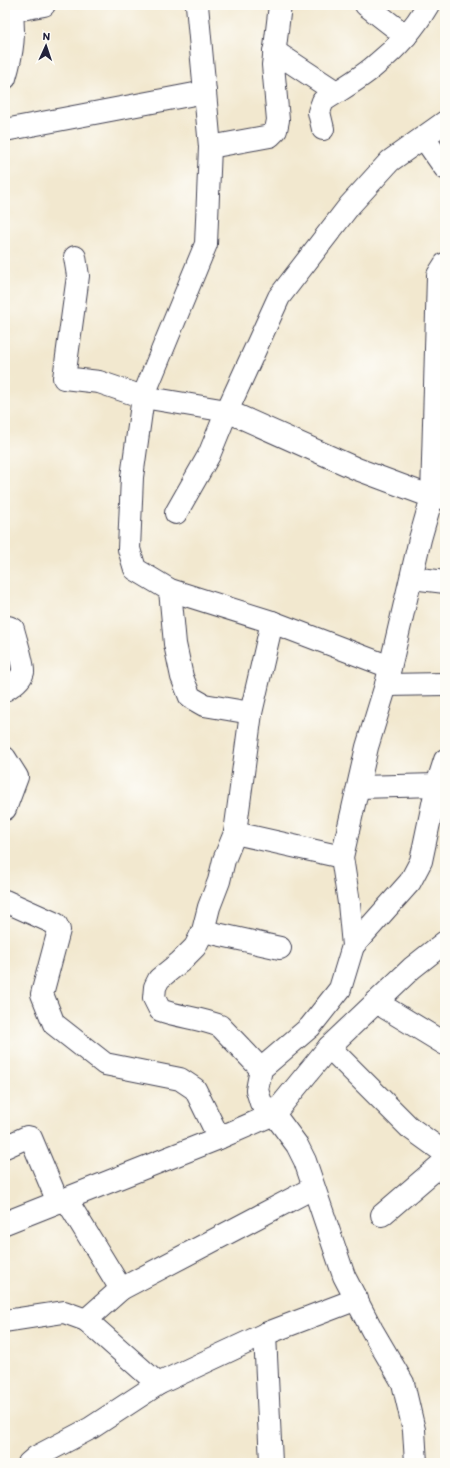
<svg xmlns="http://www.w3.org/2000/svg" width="450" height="1468" font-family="Itim,sans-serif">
<rect width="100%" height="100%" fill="#fdfcf7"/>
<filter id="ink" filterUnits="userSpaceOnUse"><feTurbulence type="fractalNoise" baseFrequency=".025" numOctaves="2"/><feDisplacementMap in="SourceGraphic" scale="8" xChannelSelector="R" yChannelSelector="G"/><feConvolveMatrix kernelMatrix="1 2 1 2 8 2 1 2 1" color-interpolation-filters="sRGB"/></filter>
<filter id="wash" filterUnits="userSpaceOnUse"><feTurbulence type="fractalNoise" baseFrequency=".012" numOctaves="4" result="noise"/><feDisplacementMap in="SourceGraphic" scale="16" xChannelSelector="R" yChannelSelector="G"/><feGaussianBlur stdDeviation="0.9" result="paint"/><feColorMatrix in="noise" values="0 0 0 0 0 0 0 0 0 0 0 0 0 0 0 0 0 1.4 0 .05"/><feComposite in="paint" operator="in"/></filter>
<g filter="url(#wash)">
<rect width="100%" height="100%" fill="#f2e8cf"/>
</g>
<g filter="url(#ink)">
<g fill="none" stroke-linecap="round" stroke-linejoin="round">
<defs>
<g id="minor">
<polyline points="197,5 210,147 206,244 143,397 132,477 129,549 135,569 170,590 272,622 390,667"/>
<polyline points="366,5 406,36"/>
<polyline points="5,12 44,5"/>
<polyline points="274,51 336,92"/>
<path d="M5,78C13,51 15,33 11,5"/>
<path d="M323,129L319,112L323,101C341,89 362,78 378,63C398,47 415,27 428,5"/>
<polyline points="5,130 205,92"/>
<polyline points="424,138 445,168"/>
<polyline points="210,147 270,136 276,130 278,120 273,65 280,5"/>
<polyline points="75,257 78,276 64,378 99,382 143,397 227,411 357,469 432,497 445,498"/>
<polyline points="176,513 209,455 227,411 279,297 350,205 390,161 445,122"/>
<polyline points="412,578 445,582"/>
<polyline points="170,590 175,644 182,677 190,697 204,705 251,713"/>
<path d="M5,629L8,627L13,629C15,638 24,664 23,672C21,680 11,686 5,690"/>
<polyline points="386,685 445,684"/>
<polyline points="5,758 17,777 5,809"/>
<polyline points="359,787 437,785"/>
<polyline points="235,833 342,857"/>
<polyline points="5,901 56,924 59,930 42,994 54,1024 105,1064 180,1079 195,1089 219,1138"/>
<polyline points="203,931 280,948"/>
<polyline points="353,946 410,882 421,861 437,785 445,760"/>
<polyline points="376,1002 445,1044"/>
<polyline points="329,1047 409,1127 445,1153"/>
<path d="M261,1069L220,1026C201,1018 179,1017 160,1010L154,998L155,987L159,979L180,962L195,947L203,931L209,907L219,881L224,860L235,833L251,713L272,622"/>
<polyline points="5,1147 27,1137 31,1138 58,1202"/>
<polyline points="66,1199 121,1289 313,1188"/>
<polyline points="382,1215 445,1161"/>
<polyline points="5,1223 219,1138 274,1114 329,1047 412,968 445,942"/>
<polyline points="121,1289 86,1320 158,1384"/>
<polyline points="5,1321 64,1312 86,1320"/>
<polyline points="265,1334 271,1463"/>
<polyline points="29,1463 36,1457 91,1428 158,1384 265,1334 357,1299"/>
<polyline points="416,1463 414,1430 403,1383 372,1330 344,1276 305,1161 297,1145 274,1114 261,1103 257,1090 261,1069 310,1027 340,989 353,946 349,903 342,857 367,747 386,685 420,539 432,497 438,275 445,264"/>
</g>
</defs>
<use href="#minor" stroke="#414051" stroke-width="24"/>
<use href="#minor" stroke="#fff" stroke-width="22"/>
</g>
</g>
<rect width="450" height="1468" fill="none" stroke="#fdfcf7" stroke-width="20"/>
<g transform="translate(46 46) rotate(3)" stroke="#fdfcf7" stroke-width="3" paint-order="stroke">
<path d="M0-3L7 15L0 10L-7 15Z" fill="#22223b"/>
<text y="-6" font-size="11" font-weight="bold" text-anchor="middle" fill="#22223b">N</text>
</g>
</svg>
